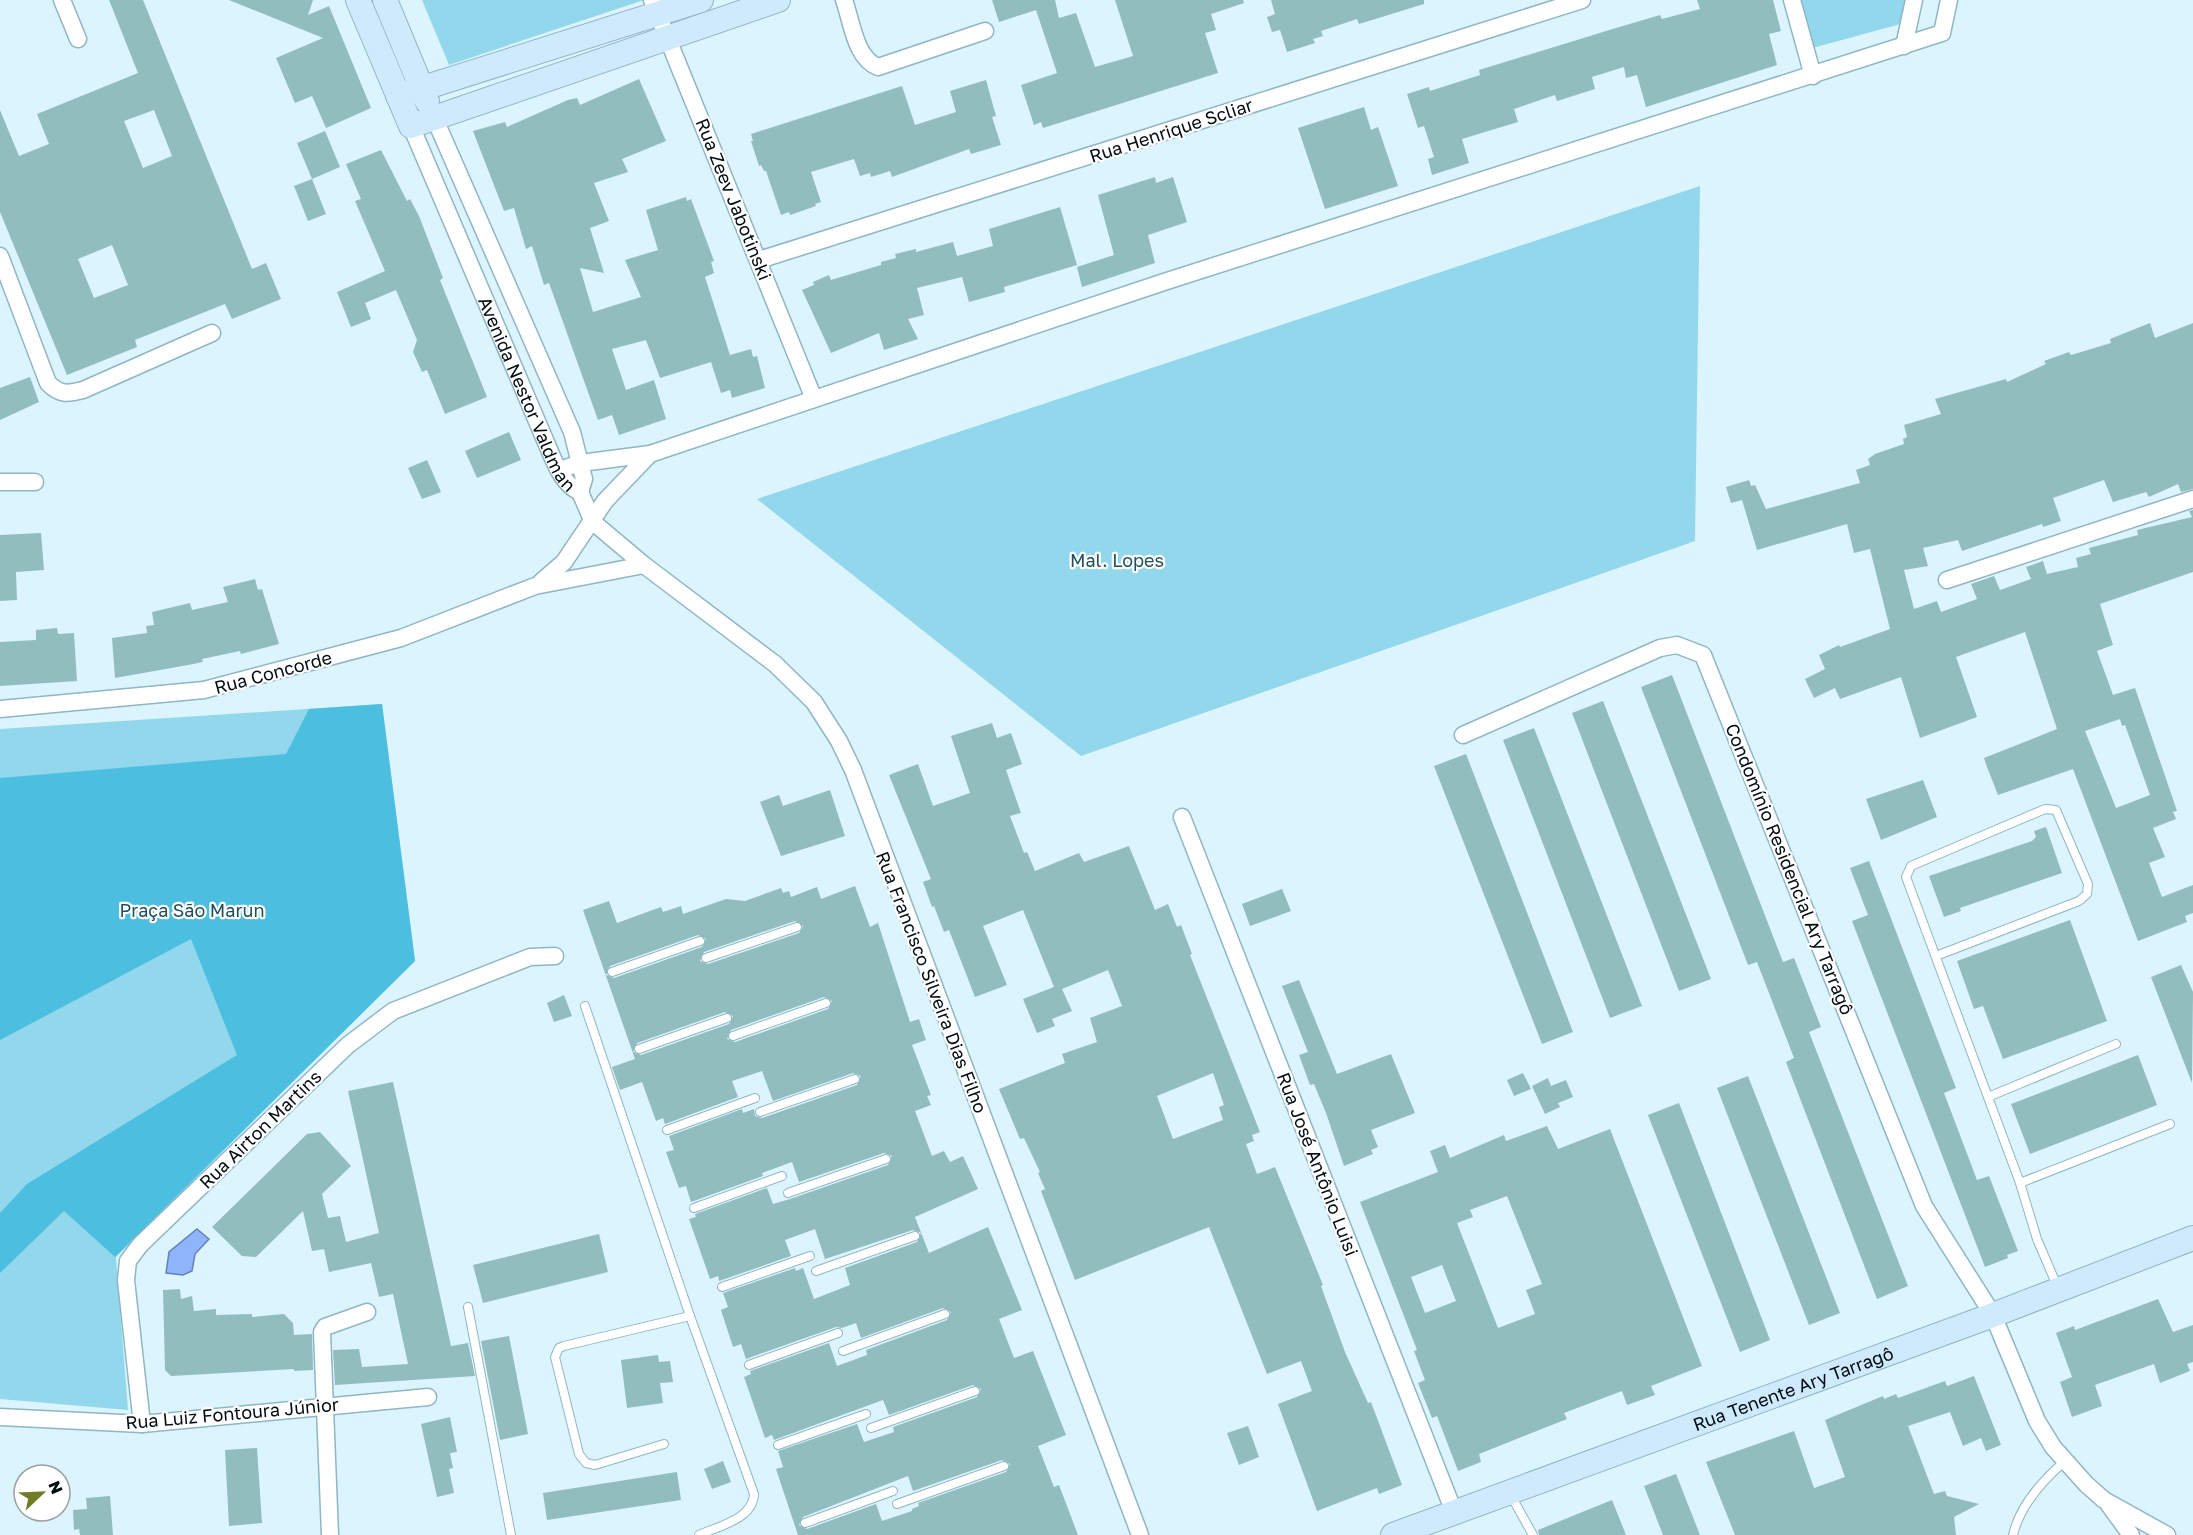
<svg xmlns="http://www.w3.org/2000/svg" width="2193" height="1535" font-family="'Golos Text',sans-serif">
<rect width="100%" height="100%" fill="#dcf4fd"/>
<g fill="#93d7ed">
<polygon points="422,0 644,0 449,65"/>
<polygon points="1797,0 1909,0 1904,23 1809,49"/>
<polygon points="1700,186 1695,541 1081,756 757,499"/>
<polygon points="382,704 415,961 116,1257 128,1410 0,1399 0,729"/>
</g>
<polygon fill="#4cbedf" points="382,704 415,961 115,1257 64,1211 0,1273 0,1213 27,1184 237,1055 191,939 0,1040 0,778 286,754 309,709"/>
<polygon fill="#8fb4fc" stroke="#6582b6" stroke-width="1.5" points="197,1229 209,1239 195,1254 192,1271 183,1275 166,1273 169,1252"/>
<g fill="#91bdbf" fill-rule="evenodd">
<path d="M109,0H143L252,269L266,263L281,299L232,319L225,304L135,340L137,347L67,375L0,212V110L19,156L49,144L37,114L138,73ZM154,110L172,156L143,168L124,121ZM112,245L128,285L94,298L78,259Z"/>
<polygon points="229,0 313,0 308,15 329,6 371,108 326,128 312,96 295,103 276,58 323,38"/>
<polygon points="992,0 1055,0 1059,18 1076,13 1095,67 1133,56 1115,0 1243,0 1244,3 1211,14 1216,30 1205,33 1218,73 1043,128 1041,122 1034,125 1021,85 1057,73 1036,10 999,22"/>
<polygon points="1271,0 1424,0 1424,4 1359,24 1357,19 1321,31 1323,36 1313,39 1315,43 1287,52 1280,30 1272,32 1267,17 1275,14"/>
<polygon points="1697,0 1773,0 1781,31 1769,34 1777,65 1646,107 1637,75 1626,78 1624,67 1592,77 1595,89 1557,101 1555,95 1514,109 1518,122 1462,139 1469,163 1432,175 1428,159 1434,157 1424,126 1418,128 1407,94 1429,87 1430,91 1480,75 1479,70 1616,28 1660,15 1662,19 1700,9"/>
<polygon points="639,79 666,141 622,159 628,172 594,183 609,221 590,228 604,273 580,268 593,312 641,297 625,260 658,250 646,210 686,197 687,201 691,199 714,261 711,262 714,273 705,277 730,355 751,349 753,357 757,356 765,388 732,398 730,390 721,393 711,362 660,378 646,340 612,349 626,390 654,380 666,419 619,435 612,415 598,420 549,283 544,285 532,246 526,249 514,208 504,211 473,131 505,122 507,127 568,100 577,98 580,105"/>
<polygon points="986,80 996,116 992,117 1001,145 971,154 969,149 892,177 890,171 871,177 870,173 860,176 854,159 811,172 821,202 815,204 816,206 790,215 789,212 781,215 766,171 764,171 761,165 759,166 751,141 753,141 751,134 902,86 915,125 956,112 950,91"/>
<polygon points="1364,107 1371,130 1378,127 1398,186 1325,209 1298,128"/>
<polygon points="325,131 340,167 312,179 326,214 308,221 294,186 312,179 297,143"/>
<polygon points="381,150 407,201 410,199 419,216 443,278 440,280 487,397 445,414 427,370 422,372 413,352 417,340 396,290 365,303 371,319 351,327 337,292 385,271 355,201 361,199 346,164"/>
<polygon points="1155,177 1156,183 1173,177 1187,222 1148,235 1155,263 1082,287 1077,267 1114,255 1098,195"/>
<polygon points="1060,207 1077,265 1004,287 1005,292 969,302 962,277 917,288 924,315 908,319 918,339 884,350 879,333 831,353 802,290 814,285 813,282 829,275 831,280 881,265 881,262 896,258 895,254 916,249 916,252 953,242 957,256 993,246 989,229"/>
<path d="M2150,323L2155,338L2193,323V489L2181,492L2178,484L2149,497L2146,492L2113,502L2104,480L2053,498L2061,521L2043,527L2042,524L1962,551L1958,540L1923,548L1928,566L1904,570L1914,609L1937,601L1941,612L1977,599L1971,584L1994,576L2000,590L2031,579L2026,567L2043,561L2047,574L2078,567L2076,558L2091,554L2089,548L2138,535L2137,530L2192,517L2189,511L2193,510V572L2100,604L2113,645L2097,651L2113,695L2135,688L2177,811L2173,812L2176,819L2153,828L2165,857L2149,863L2162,897L2193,885V913L2185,916L2187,922L2138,941L2073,769L1998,795L1987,767L1984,758L2057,729L2025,632L1956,657L1977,717L1920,738L1901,677L1840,699L1835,688L1814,698L1805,679L1825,669L1819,655L1839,645L1840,647L1890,629L1870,549L1854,553L1847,524L1757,550L1742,500L1731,503L1726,487L1749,480L1751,486L1755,485L1766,509L1860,483L1856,470L1870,465L1868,459L1875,454L1904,444L1903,439L1907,437L1904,425L1941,414L1935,399L2006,379L2007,382L2046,364L2044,361L2069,352L2071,355L2111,343L2110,339ZM2120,719L2122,726L2125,725L2150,795L2116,808L2085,731Z"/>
<polygon points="30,377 39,402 0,420 0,388"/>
<polygon points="509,432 521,460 477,478 465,451"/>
<polygon points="427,460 441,492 422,499 408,468"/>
<polygon points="41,533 44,570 16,572 17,600 0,601 0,535"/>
<polygon points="255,579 258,590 262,589 279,644 241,654 240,651 202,659 203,662 188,665 115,678 112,638 147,633 146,626 154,625 152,612 190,603 192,610 228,602 223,587"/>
<polygon points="57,628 58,634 74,633 77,681 0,686 0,642 36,640 36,630"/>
<polygon points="1672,675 1783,962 1794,958 1821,1027 1809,1032 1908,1286 1877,1299 1786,1062 1794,1058 1757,962 1748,965 1641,687"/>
<polygon points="1603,701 1711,979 1679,991 1572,713"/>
<path d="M992,723L997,738L1011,733L1022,764L1006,770L1021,813L1010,816L1024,853L1027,852L1035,871L1079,853L1084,862L1129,846L1155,910L1168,904L1177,927L1181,925L1192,954L1190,955L1260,1132L1252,1135L1254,1141L1246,1144L1257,1174L1275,1167L1323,1285L1321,1286L1345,1352L1368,1403L1371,1402L1402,1485L1379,1494L1377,1488L1317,1511L1278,1404L1312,1391L1301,1361L1267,1374L1209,1227L1075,1280L1041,1191L1045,1189L1038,1173L1040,1172L1024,1138L1020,1139L999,1089L1065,1063L1062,1054L1097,1042L1090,1018L1122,1006L1108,970L1062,989L1072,1011L1052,1019L1055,1026L1037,1033L1023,999L1054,987L1023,910L983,926L1007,985L975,997L949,930L944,932L934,906L932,907L923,882L931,879L889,775L918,764L933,806L970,793L951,736ZM1213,1073L1224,1105L1219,1107L1223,1120L1173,1139L1157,1096Z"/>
<polygon points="1534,728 1642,1006 1610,1018 1503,740"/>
<polygon points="1466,754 1573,1032 1542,1044 1434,766"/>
<polygon points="1923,780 1937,817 1881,840 1866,799"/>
<polygon points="830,790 845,836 781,856 760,802 779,795 783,806"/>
<polygon points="2046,827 2062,873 1960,908 1961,911 1944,917 1929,876 2032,841 2036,837 2034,831"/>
<polygon points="1869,861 1956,1088 1944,1093 1977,1180 1989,1176 2018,1251 2007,1255 2008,1258 1985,1267 1852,921 1868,915 1850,868"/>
<path d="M855,886L870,927L878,923L910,1022L919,1019L926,1040L912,1045L931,1095L927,1096L931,1105L915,1111L932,1156L944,1151L950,1162L963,1156L978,1189L915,1217L929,1253L988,1227L1022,1310L999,1319L1014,1358L1033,1351L1066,1435L1038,1446L1054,1487L1059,1485L1078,1535H798L776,1469L783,1467L778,1451L857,1424L864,1442L894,1432L893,1427L977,1397L981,1389L973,1385L889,1415L883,1400L774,1440L772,1435L765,1438L744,1377L751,1374L750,1371L829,1343L837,1366L867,1355L866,1350L947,1320L951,1312L943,1308L861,1338L856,1323L842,1328L836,1327L746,1359L741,1344L733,1347L721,1310L728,1307L723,1293L795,1268L796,1271L803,1268L814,1299L850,1285L845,1268L917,1242L921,1233L913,1230L825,1259L815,1229L785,1240L791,1256L719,1281L718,1276L710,1279L689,1219L696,1217L695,1214L767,1188L773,1204L790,1199L888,1165L892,1156L884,1153L799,1182L792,1162L762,1173L763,1176L691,1202L686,1186L679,1188L666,1152L674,1150L669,1136L742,1109L743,1113L754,1109L755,1116L762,1118L857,1085L861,1076L853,1073L773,1101L762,1071L732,1081L738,1097L665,1124L663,1118L656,1121L642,1082L620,1090L612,1067L635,1059L583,910L609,901L617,923L661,907L663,912L681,906L683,914L726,899L745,901L781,888L783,893L789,891L791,897L817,887L821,899ZM795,921L803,926L799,933L708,964L700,961L704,952ZM698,935L706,939L702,947L614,978L606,975L610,966ZM824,997L832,1001L828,1009L735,1042L727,1039L731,1030ZM725,1012L733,1016L729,1024L641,1055L633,1052L637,1043ZM1002,1460L1010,1464L1006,1472L918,1503L919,1506L912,1509V1511L882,1521L876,1504L807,1529L799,1525L803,1517L908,1476L913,1491Z"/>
<polygon points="1282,889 1291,911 1250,926 1242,904"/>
<polygon points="2070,920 2107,1021 2003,1059 1983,1006 1974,1009 1957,961"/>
<polygon points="2181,965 2193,992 2192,1083 2151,977"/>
<polygon points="1299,980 1337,1074 1391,1054 1415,1113 1371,1130 1378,1147 1371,1150 1373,1154 1344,1166 1326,1113 1314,1084 1310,1085 1299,1055 1308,1052 1282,986"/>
<polygon points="564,995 572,1016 554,1022 547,1003"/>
<polygon points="2138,1055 2157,1105 2030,1154 2011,1104"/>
<polygon points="1523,1073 1531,1089 1514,1096 1507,1080"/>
<polygon points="1748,1076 1840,1313 1809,1325 1717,1088"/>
<polygon points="1548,1078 1551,1086 1566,1080 1573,1097 1558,1103 1560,1107 1545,1114 1532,1086"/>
<polygon points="393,1082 451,1346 468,1343 475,1376 335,1385 333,1350 359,1349 362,1367 408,1364 393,1294 379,1297 371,1263 329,1272 324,1249 312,1251 303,1211 256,1257 242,1256 212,1227 307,1134 320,1132 351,1166 322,1194 328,1218 340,1216 346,1242 379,1233 348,1091"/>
<polygon points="1679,1103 1770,1340 1740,1352 1648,1115"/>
<path d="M1547,1126L1558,1149L1610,1129L1702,1366L1651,1386L1655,1395L1627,1405L1622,1391L1564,1413L1567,1419L1479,1454L1481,1462L1458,1471L1437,1416L1432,1418L1418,1383L1425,1380L1414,1351L1417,1350L1360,1202L1438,1172L1430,1151L1445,1145L1450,1158L1504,1135L1506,1141ZM1507,1196L1542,1284L1526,1290L1535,1314L1498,1328L1457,1223L1473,1217L1470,1210ZM1442,1265L1456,1301L1425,1313L1411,1277Z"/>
<polygon points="599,1234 608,1272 483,1303 473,1265"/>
<polygon points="180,1289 181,1299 192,1296 194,1311 216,1309 216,1315 252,1314 252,1317 284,1314 293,1323 294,1335 312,1334 313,1370 294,1371 294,1369 171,1376 165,1370 163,1290"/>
<polygon points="2158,1299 2173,1332 2193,1325 2193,1362 2187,1364 2190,1371 2160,1383 2154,1364 2095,1385 2102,1406 2072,1417 2060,1382 2072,1377 2056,1333 2074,1326 2075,1330"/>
<polygon points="509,1336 528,1434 500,1440 481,1341"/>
<polygon points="658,1355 659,1362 670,1361 673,1382 660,1383 663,1403 627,1408 621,1360"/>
<polygon points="1974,1376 2001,1445 1986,1451 1981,1438 1963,1446 1950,1412 1908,1426 1934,1494 1945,1491 1947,1496 1979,1504 1954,1517 1956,1535 1735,1535 1706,1462 1794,1431 1814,1488 1845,1477 1825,1420 1883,1396 1884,1399 1896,1394 1898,1398 1945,1381 1947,1386"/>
<polygon points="450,1417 457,1452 450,1453 453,1468 449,1469 454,1493 437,1497 421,1424"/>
<polygon points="1248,1426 1259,1457 1239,1465 1227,1433"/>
<polygon points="257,1448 262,1523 229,1526 225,1450"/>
<polygon points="723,1461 731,1482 712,1489 704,1469"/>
<polygon points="677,1472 681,1500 547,1520 543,1493"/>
<polygon points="1676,1474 1700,1535 1663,1535 1644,1486"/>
<polygon points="110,1496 113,1535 80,1535 79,1529 74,1530 73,1510 87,1509 86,1498"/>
<polygon points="1612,1500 1626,1535 1539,1535 1538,1530"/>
</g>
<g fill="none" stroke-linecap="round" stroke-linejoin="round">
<defs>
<g id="lane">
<polyline points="1936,956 2079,901 2087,894 2088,884 2056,810 2045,809 1911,866 1906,877 2020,1183 2037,1239 2058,1288"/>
<polyline points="706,958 797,927"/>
<polyline points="612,972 700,941"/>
<path d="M585,1006L690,1316L754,1494C753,1519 719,1526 699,1535"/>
<polyline points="733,1036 826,1003"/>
<polyline points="639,1049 727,1018"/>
<polyline points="1988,1097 2116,1044"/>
<polyline points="760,1112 855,1079"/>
<polyline points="667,1130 755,1098"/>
<polyline points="2020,1183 2170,1124"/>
<polyline points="788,1193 886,1159"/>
<polyline points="694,1208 782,1176"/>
<polyline points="816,1271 915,1236"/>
<polyline points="722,1287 810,1256"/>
<polyline points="468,1307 511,1535"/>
<polyline points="843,1351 945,1314"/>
<polyline points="749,1365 838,1333"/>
<polyline points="871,1428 975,1391"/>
<polyline points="664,1444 595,1465 586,1463 579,1454 555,1357 559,1348 564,1346 690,1316"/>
<polyline points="778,1445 866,1414"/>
<polyline points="1510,1494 1533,1535"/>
<polyline points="897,1504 1004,1466"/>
<polyline points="805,1523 893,1491"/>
<path d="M2013,1535C2020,1505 2042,1481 2065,1461"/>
</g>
<g id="street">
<polyline points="62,0 78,39"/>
<polyline points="652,0 814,399"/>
<path d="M844,0C852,22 855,58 878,67L985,31"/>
<polyline points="1792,0 1813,76"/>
<polyline points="1904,46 1914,0"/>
<polyline points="434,117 572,432 584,479 580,492"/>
<path id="s1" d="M411,126L545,440C553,458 561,484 580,492"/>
<path d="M0,256L48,383C60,395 67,394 83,390L212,333"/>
<polyline points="759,260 1582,0"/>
<polyline points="559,470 581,463 650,454 1167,281 1942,33 1949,0"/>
<polyline points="0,482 35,482"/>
<polyline points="580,492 593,522 644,565 775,664 814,702 839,741 853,770 1140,1535"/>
<polyline points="1947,580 2193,499"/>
<polyline points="541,582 564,562 605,501 650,454"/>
<polyline points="0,709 204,690 401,638 535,586 644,565"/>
<polyline points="1463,735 1660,648 1677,645 1703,655 1924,1206 1993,1315 2037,1421 2053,1447 2086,1484 2104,1500 2167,1535"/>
<polyline points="1182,817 1454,1512"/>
<polyline points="0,1417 142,1424 428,1397"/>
<polyline points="142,1424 126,1280 128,1261 140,1245 348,1045 393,1011 530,957 555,956"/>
<polyline points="2109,1505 2131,1535"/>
<polyline points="330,1535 322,1332 325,1327 367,1312"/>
</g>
<g id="secondary">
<polyline points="358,0 411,126 778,0"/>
<polyline points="385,0 427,101"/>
<polyline points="398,96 701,0"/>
<path id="s2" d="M1393,1535L1993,1315L2193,1238"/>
</g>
</defs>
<use href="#lane" stroke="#8eb6c4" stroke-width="10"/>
<use href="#street" stroke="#8eb6c4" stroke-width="19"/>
<use href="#secondary" stroke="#8eb6c4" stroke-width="26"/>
<use href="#lane" stroke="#fff" stroke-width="8"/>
<use href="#street" stroke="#fff" stroke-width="16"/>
<use href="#secondary" stroke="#d0eafd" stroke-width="24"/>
</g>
<g text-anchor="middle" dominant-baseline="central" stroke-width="4.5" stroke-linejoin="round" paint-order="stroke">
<g font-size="18" fill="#020d12" stroke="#fff">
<text transform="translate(1171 130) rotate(-18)">Rua Henrique Scliar</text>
<text transform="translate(734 199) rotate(68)">Rua Zeev Jabotinski</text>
<text stroke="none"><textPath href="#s1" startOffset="292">Avenida Nestor Valdman</textPath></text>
<text transform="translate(273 672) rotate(-15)">Rua Concorde</text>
<text transform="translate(1790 869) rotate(68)">Condomínio Residencial Ary Tarragô</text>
<text transform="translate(932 982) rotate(69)">Rua Francisco Silveira Dias Filho</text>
<text transform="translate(260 1129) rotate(-44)">Rua Airton Martins</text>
<text transform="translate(1318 1164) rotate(69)">Rua José Antônio Luisi</text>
<text stroke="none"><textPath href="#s2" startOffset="426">Rua Tenente Ary Tarragô</textPath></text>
<text transform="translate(232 1413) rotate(-5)">Rua Luiz Fontoura Júnior</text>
</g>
<g font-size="18" fill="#1f4f5d" stroke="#fff">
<text x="1117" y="560">Mal. Lopes</text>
<text x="192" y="910">Praça São Marun</text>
</g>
</g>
<g transform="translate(42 1493) rotate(67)"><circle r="28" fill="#ffffff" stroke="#9a9ea0" stroke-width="1.5"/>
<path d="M0-4.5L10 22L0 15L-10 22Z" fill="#727b26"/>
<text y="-9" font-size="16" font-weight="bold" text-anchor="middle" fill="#020d12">N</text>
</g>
</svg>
